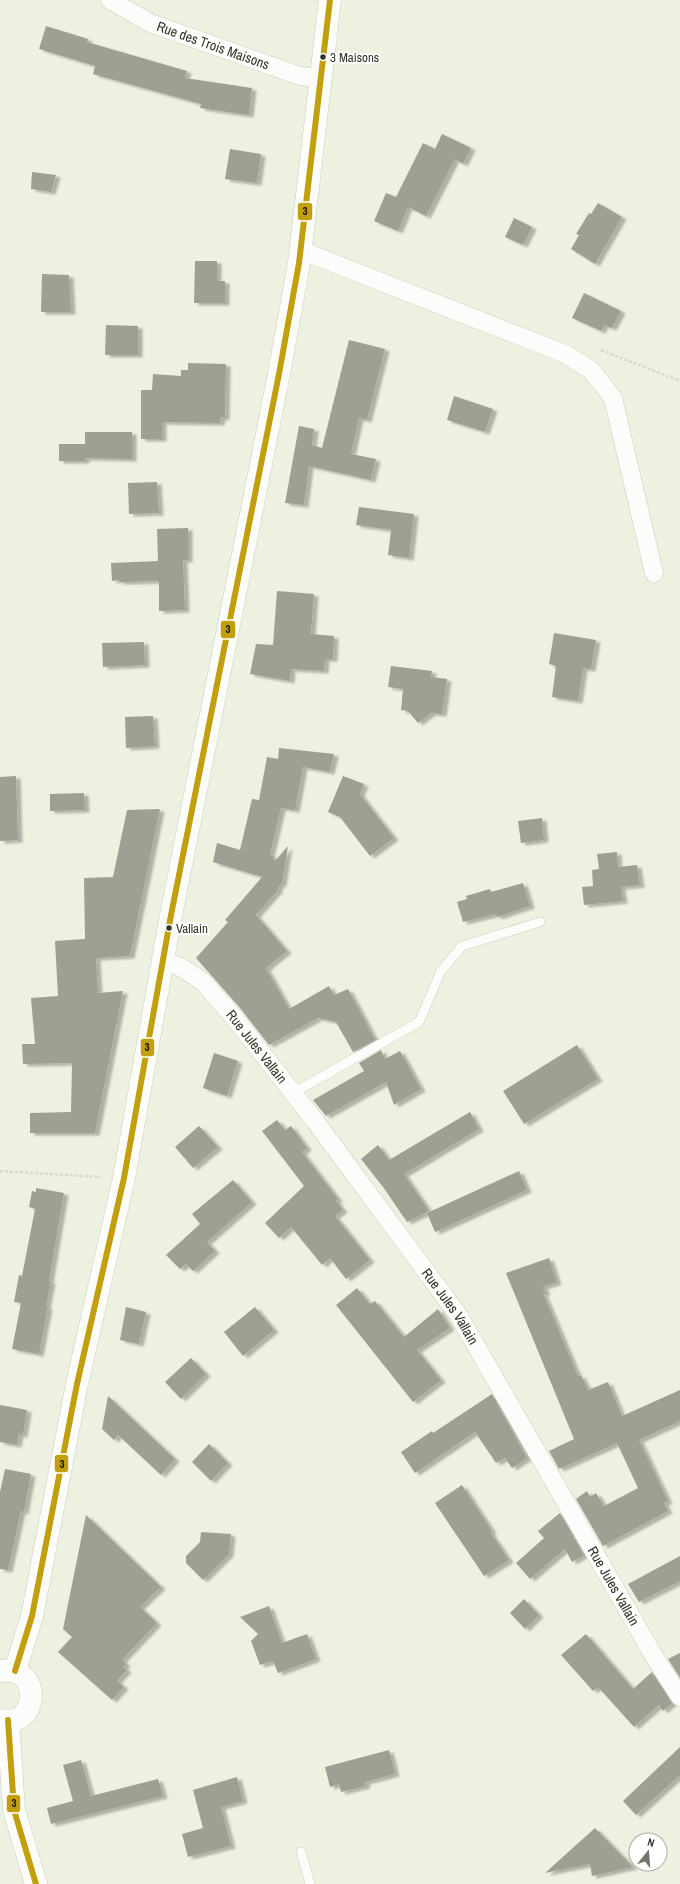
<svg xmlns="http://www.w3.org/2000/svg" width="680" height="1884" font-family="'Archivo Narrow',sans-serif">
<defs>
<filter id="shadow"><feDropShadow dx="4.5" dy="2.5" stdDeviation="1" flood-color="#0004"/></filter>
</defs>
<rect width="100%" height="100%" fill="#edf1df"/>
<g fill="#9da093" filter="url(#shadow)">
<polygon points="46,26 88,39 87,42 187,71 185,78 252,88 249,115 200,108 201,104 93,74 95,66 39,49"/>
<polygon points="442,134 471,148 463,164 455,159 426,216 408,207 398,231 374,221 386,193 396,197 423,143 435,149"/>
<polygon points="230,149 261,154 257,183 225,179"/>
<polygon points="32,172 56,175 51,192 31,189"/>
<polygon points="598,203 622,217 595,264 571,249 579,235 576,234 589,213 591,214"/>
<polygon points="514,218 532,227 523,245 505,237"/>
<polygon points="195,261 217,261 217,281 225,281 225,303 194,303"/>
<polygon points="42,274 69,275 71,312 41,312"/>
<polygon points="584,293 621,311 612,328 604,325 601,331 572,318"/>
<polygon points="106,325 138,326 138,355 105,355"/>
<polygon points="349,340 385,349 367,420 359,418 351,454 376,459 371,480 309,466 304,505 285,503 299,426 314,429 312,445 322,448"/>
<polygon points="188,363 226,364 225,418 221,417 220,423 162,422 162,439 141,439 141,390 152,390 153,374 181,376 181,370 188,370"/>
<polygon points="454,396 493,409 485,432 447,420"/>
<polygon points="85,432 132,432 132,459 85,458 85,461 59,461 59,444 85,444"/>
<polygon points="157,482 159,513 129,514 128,483"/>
<polygon points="359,507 414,514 409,558 388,555 391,530 356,525"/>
<polygon points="188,528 188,560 183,560 185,610 159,611 159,581 120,582 119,580 112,581 111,563 158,561 157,529"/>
<polygon points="277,591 314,594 311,634 334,636 333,659 325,659 324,671 291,669 290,681 250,674 256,644 273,645"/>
<polygon points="554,633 596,640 591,669 583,668 578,701 552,697 556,666 549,664"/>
<polygon points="144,642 145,665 103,667 102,643"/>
<polygon points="391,666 432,671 431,677 447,679 442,714 431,713 418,723 408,711 401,710 403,689 388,687"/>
<polygon points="153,716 155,746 126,748 125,717"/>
<polygon points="279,748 334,754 330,772 303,767 295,810 281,808 270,855 274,856 273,859 276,860 288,846 282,883 277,888 279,889 256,915 287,951 266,968 289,1009 329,986 334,995 348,989 375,1040 353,1052 336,1022 318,1018 269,1045 240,1008 196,958 228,922 225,920 262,877 213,862 217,843 240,850 252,799 259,800 267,757 278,759"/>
<polygon points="16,776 18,840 0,841 0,777"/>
<polygon points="343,776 364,784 360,794 394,838 370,856 340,817 328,812"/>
<polygon points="84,793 85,810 50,811 50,794"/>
<polygon points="160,809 130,956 96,958 98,993 123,991 95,1133 30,1133 30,1113 71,1112 72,1063 23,1064 22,1044 35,1044 31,998 58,996 55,941 85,939 84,878 113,877 127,810"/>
<polygon points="542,818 544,840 521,843 518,821"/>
<polygon points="617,852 618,867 637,865 640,885 621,887 623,901 584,905 582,887 593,886 592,870 599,869 597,854"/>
<polygon points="523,883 530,906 497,917 496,914 463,922 457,902 467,899 466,896 490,889 491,892"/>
<polygon points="577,1045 598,1079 524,1124 503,1091"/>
<polygon points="381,1050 385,1059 400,1051 421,1089 394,1105 386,1082 326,1116 313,1100 364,1071 359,1063"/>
<polygon points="214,1053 238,1061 227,1096 203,1088"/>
<polygon points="470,1112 479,1129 404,1174 429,1211 407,1222 383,1187 361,1159 378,1145 389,1160"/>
<polygon points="277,1120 285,1130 291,1126 307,1148 302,1152 338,1199 336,1201 343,1210 335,1216 370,1260 346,1279 330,1258 322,1265 291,1227 279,1238 265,1223 304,1186 262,1131"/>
<polygon points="199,1126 218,1147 193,1168 175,1147"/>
<polygon points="519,1171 527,1190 435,1232 427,1213"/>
<polygon points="233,1180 252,1202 207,1242 215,1251 193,1271 186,1264 180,1269 166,1255 200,1224 192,1214"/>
<polygon points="36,1188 64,1193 49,1281 51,1281 46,1307 48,1307 39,1354 12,1349 21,1303 14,1302 19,1275 22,1276 35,1209 29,1207 32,1191 36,1192"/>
<polygon points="549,1258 557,1282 543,1287 546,1293 543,1293 578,1376 581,1375 588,1390 608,1382 622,1416 680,1390 680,1421 639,1440 668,1501 664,1503 668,1511 603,1546 576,1499 587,1491 590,1497 596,1493 604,1506 638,1488 617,1443 559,1469 549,1451 574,1439 506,1273"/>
<polygon points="357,1288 370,1304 375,1301 404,1337 438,1309 450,1328 417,1350 441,1380 413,1402 336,1305"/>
<polygon points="126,1307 146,1312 139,1344 120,1340"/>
<polygon points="255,1307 274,1330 243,1356 224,1332"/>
<polygon points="191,1358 206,1374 181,1399 165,1382"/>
<polygon points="492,1394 527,1458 512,1468 505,1458 496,1463 475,1432 415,1473 401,1452 432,1431 433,1433"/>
<polygon points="108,1396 175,1459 161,1475 118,1435 114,1440 102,1429"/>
<polygon points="0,1405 27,1410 23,1435 19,1434 17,1445 0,1442"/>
<polygon points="209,1444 228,1463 211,1481 192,1462"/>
<polygon points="5,1469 31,1474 24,1512 21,1511 8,1570 0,1569 0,1492"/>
<polygon points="462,1485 492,1531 490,1532 509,1560 484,1576 435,1503"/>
<polygon points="560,1513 584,1555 572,1562 565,1549 530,1579 516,1563 544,1538 538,1531"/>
<polygon points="86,1515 161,1587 140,1607 157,1623 122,1660 126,1664 123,1667 127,1670 117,1681 124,1687 112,1700 58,1652 72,1637 63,1629"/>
<polygon points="201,1532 231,1534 229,1554 203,1580 186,1563 186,1556 200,1542"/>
<polygon points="680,1556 680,1581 639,1602 628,1584"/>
<polygon points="524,1599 539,1615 525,1629 510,1613"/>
<polygon points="269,1606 282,1643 307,1634 316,1659 278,1673 273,1661 260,1665 251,1641 258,1634 240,1617"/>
<polygon points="586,1634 633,1689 652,1672 672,1703 663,1711 659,1705 634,1727 598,1687 593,1691 561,1655"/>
<polygon points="680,1653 680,1678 668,1659"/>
<polygon points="680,1747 680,1775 636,1815 623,1801"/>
<polygon points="389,1750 395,1774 365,1782 366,1786 341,1792 339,1784 330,1787 325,1767"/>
<polygon points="81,1760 91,1796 158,1779 163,1796 51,1824 47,1808 73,1801 63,1765"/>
<polygon points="237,1777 243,1801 221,1807 231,1846 188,1857 182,1834 203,1828 193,1790"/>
<polygon points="595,1828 633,1867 592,1876 590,1864 545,1873"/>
</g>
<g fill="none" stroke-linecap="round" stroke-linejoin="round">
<defs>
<g id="lane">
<polyline points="293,1093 419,1022 441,971 462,946 540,922"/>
<polyline points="301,1852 310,1884"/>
</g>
<g id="street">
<path id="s1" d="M110,0L150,23L300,76L322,79"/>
<polyline points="300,250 565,354 591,370 613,398 654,573"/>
<path id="s2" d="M163,960L182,968L202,981L232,1015L315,1121L459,1316L655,1658L680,1697"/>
</g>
<g id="secondary">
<polyline points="15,1671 32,1616 77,1384 124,1178 171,915 279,374 299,263 330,0"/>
<path d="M0,1720C38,1730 44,1665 1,1671"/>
<polyline points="8,1720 14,1810 36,1884"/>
</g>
</defs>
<use href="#lane" stroke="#cacebf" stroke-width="10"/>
<use href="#street" stroke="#cacebf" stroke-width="19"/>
<use href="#secondary" stroke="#cacebf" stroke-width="23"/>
<g stroke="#d7d8d3" stroke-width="2.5" stroke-dasharray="3 2" stroke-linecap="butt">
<polyline points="601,350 680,381"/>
<polyline points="0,1171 101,1177"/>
</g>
<use href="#lane" stroke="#fcfdfa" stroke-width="9"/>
<use href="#street" stroke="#fcfdfa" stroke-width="18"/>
<use href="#secondary" stroke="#fcfdfa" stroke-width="22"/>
<defs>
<g id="bus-1">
<polyline points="15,1671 32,1616 77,1384 124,1178 171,915 279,374 299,263 330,0"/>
<polyline points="8,1720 14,1810 36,1884"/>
</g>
</defs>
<use href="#bus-1" stroke="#fff" stroke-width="9"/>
<use href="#bus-1" stroke="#c29f0c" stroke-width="6"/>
</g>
<g fill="#323529" stroke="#fff" stroke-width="1.5">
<circle cx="323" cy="57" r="3.5"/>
<circle cx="169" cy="928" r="3.5"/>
</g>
<g text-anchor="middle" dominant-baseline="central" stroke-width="4" stroke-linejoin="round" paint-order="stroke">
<g font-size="13" fill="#323529" stroke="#fff" text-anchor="start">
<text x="330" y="57">3 Maisons</text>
<text x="176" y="928">Vallain</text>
</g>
<g font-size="14" fill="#323529" stroke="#fff">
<text stroke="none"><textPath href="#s1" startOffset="113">Rue des Trois Maisons</textPath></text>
<text stroke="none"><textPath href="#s2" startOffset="130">Rue Jules Vallain</textPath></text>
<text stroke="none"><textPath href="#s2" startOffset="454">Rue Jules Vallain</textPath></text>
<text stroke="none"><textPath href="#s2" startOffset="778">Rue Jules Vallain</textPath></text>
</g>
</g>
<g stroke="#fff" stroke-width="1.5">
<rect x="297" y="202" width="16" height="19" rx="4" fill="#c29f0c"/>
<rect x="220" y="620" width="16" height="19" rx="4" fill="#c29f0c"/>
<rect x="140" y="1038" width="15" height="19" rx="4" fill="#c29f0c"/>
<rect x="54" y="1454" width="15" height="19" rx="4" fill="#c29f0c"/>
<rect x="6" y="1794" width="15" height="19" rx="4" fill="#c29f0c"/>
</g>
<g font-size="11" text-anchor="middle" font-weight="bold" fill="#111">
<text x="305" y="215">3</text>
<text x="228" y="633">3</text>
<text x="147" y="1051">3</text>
<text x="62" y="1468">3</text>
<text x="14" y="1807">3</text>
</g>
<g transform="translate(648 1852) rotate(17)"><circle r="19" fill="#ffffff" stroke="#adaea9"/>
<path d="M0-3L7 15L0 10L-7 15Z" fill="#737769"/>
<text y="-6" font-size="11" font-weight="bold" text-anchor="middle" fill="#323529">N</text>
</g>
</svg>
